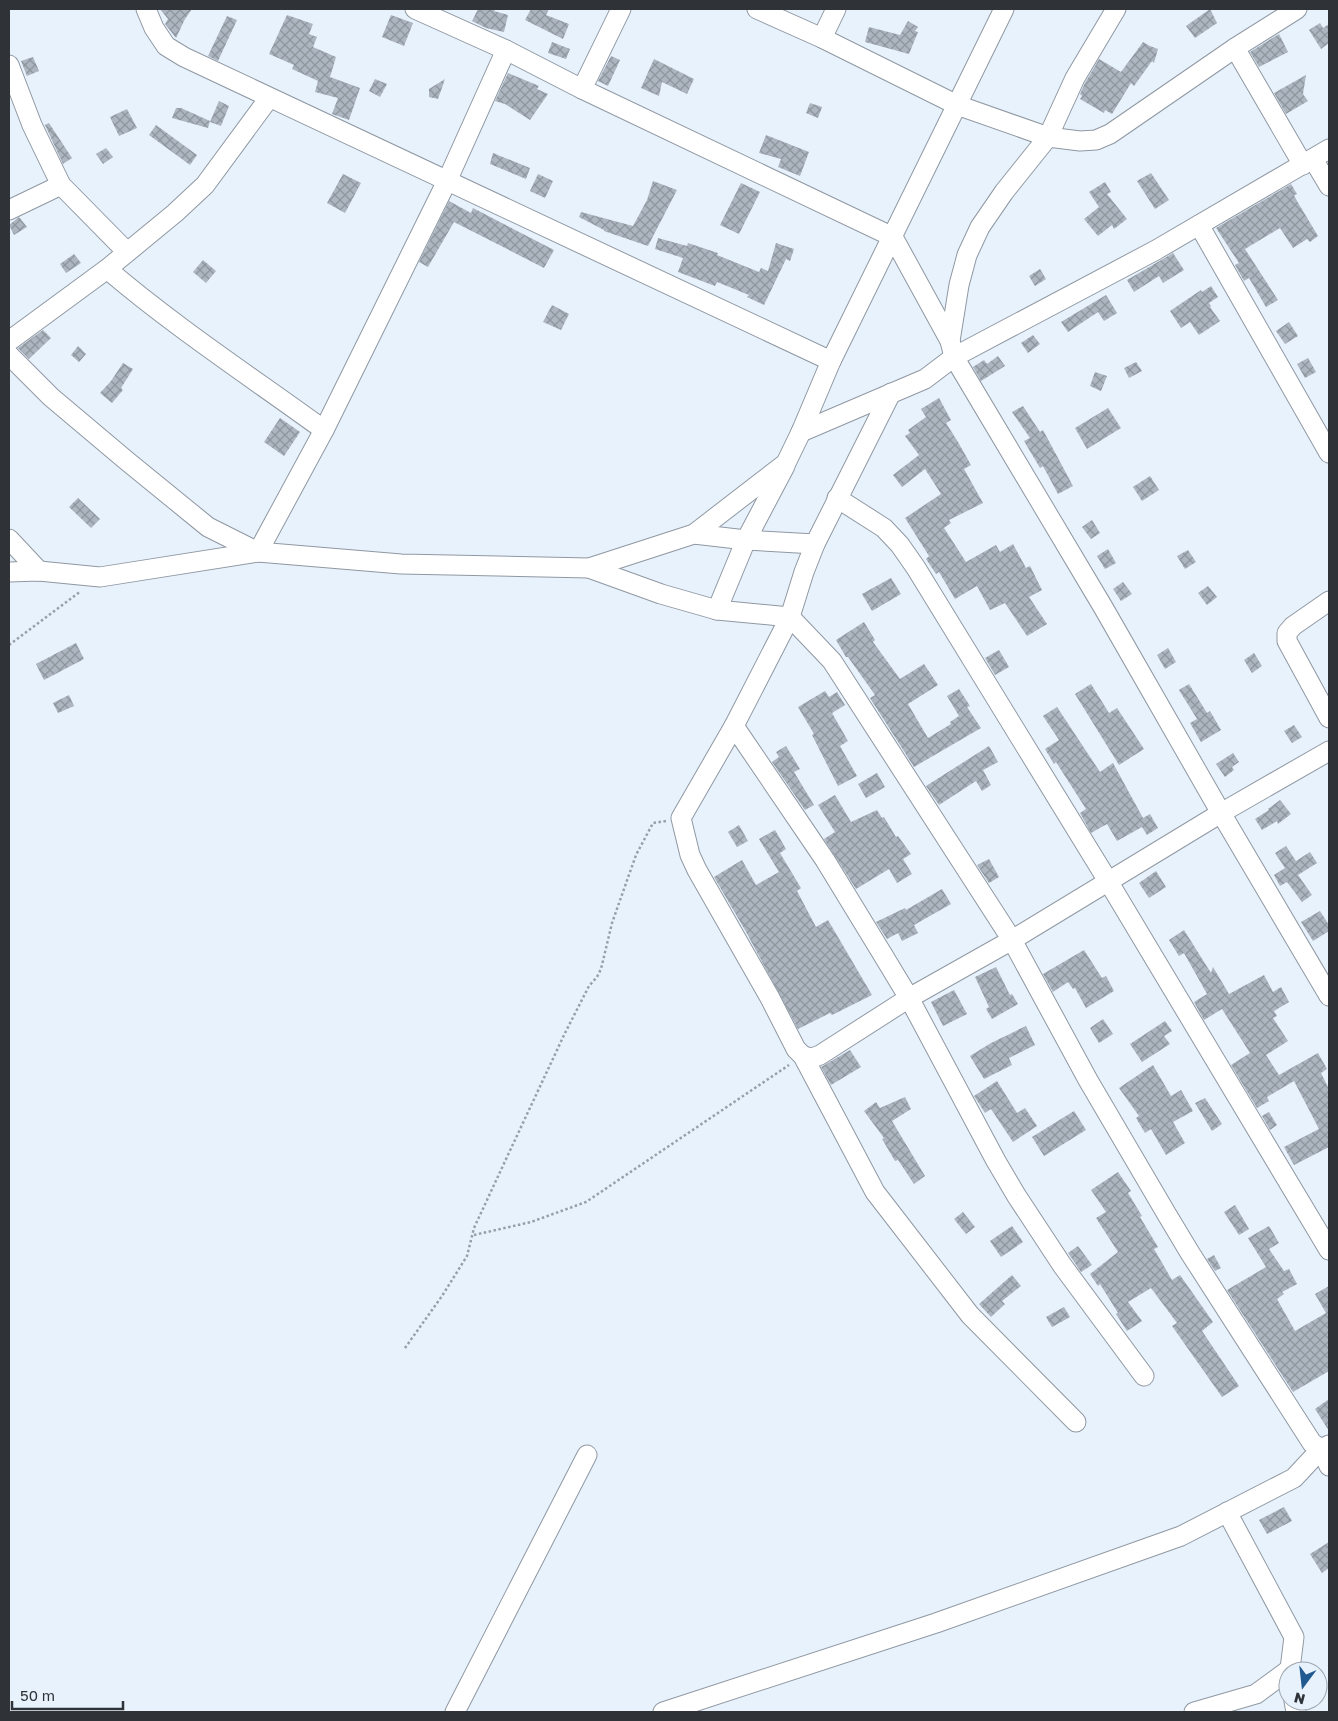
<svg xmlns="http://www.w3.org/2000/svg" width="1338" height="1721" font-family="'Golos Text',sans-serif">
<defs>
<pattern id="building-cross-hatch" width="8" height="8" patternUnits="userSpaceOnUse" patternTransform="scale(1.25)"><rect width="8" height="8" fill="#adb6c0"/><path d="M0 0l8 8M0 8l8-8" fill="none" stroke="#8d959d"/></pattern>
</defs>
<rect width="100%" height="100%" fill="#e8f2fd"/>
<g fill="url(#building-cross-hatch)">
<polygon points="160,9 192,9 185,19 176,38 165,24 168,19"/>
<polygon points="478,9 496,9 494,11 508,15 504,32 486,28 472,21"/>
<polygon points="531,9 549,9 546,15 569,24 563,39 525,20"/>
<polygon points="1210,9 1217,23 1195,38 1186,26"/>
<polygon points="287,15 313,24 309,34 317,37 313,47 336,57 330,77 360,88 349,120 332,114 338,98 315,92 318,81 292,69 294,65 269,54"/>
<polygon points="391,15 413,23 404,46 382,37"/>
<polygon points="227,16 237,20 218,61 208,56"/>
<polygon points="908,21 918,27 915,31 918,32 909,54 865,42 869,27 900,35"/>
<polygon points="1320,23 1323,28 1329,24 1329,43 1321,49 1309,30"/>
<polygon points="1279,34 1288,52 1259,67 1250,52"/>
<polygon points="552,42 570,49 566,59 548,53"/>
<polygon points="1143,42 1150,46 1158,49 1154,63 1152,61 1134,86 1131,83 1112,114 1105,110 1104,113 1080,99 1082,96 1080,94 1085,83 1099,59 1121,72"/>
<polygon points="611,56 620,60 608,86 598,81"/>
<polygon points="33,57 39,71 27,76 21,61"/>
<polygon points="654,59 694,79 687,94 662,82 659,96 641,88"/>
<polygon points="508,73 539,86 537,89 548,94 530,120 505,104 495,101"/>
<polygon points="1306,75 1303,94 1308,101 1286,114 1274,93"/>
<polygon points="375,79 387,84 380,97 369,91"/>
<polygon points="445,79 438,99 429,97 429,89"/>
<polygon points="219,101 229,106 221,126 210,122"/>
<polygon points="810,103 822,107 818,118 806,113"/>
<polygon points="176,108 181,108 210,121 208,128 172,118"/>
<polygon points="127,109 137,128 119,136 110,117"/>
<polygon points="49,123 72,158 63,164 45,125"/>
<polygon points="156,125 197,155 190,165 149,135"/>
<polygon points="766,135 809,152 800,176 778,167 781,159 759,153"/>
<polygon points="106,148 113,157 103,164 96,154"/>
<polygon points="493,153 530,168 526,179 490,164"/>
<polygon points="1151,173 1169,200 1155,209 1137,181"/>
<polygon points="343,174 361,183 345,213 327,203"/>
<polygon points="538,174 553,181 545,198 530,191"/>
<polygon points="653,181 677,190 648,246 604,231 604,230 579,217 581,212 633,226 647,200"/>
<polygon points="1105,182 1111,192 1107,194 1127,219 1114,229 1112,225 1098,236 1084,219 1099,207 1089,192"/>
<polygon points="741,183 760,192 739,234 720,225"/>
<polygon points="1291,184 1297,194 1294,195 1297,201 1318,236 1310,242 1307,239 1293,248 1280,228 1245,249 1278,300 1266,307 1249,278 1244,281 1235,265 1239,263 1216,228"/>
<polygon points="449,201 471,213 473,208 554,250 544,268 454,222 428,267 419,262"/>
<polygon points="19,217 27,227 14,235 9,225"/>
<polygon points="658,238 687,246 688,243 718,253 717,255 759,272 761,268 768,271 776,243 794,249 790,261 786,259 764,305 747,297 749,295 717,282 715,286 678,272 683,258 655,249"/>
<polygon points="1173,253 1184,270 1163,283 1159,276 1134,292 1127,280"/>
<polygon points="74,254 81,263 66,273 60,264"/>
<polygon points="203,260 216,271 206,283 193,272"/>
<polygon points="1040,269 1046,279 1035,286 1029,276"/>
<polygon points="1211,286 1218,297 1209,303 1211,306 1210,307 1220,321 1199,335 1190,322 1181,328 1170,311 1201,290 1202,292"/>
<polygon points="1106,295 1117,313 1104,321 1098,312 1068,332 1061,322"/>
<polygon points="552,305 569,314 561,330 543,322"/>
<polygon points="1289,322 1298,336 1285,344 1276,331"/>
<polygon points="43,330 51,338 29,359 18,348"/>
<polygon points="1033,335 1040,344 1028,353 1021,343"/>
<polygon points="78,346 86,354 79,362 71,355"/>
<polygon points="998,356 1005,366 981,381 973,367 984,360 987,364"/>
<polygon points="1308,358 1316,372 1305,378 1297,364"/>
<polygon points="1136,362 1142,371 1129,378 1124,368"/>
<polygon points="123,363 133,369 121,388 123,390 112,403 100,393 111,381"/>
<polygon points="1095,372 1107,376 1101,391 1090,386"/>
<polygon points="939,398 951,420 946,423 958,442 971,465 964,469 983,503 949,520 951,523 944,528 966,562 996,545 1000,552 1013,544 1026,568 1030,566 1042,590 1029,597 1047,624 1027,636 1005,603 990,610 977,586 955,599 939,572 936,574 926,559 929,556 905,518 941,494 925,469 902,487 893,475 919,455 905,436 910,433 908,430 926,417 921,409"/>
<polygon points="1023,406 1040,432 1043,430 1073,486 1058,494 1043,466 1040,468 1024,441 1030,438 1012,412"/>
<polygon points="1108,408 1121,428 1087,449 1075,428"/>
<polygon points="280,418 300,432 284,456 264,442"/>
<polygon points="1150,476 1159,490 1142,501 1133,487"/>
<polygon points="78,498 100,519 91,528 69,507"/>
<polygon points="1092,520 1100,533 1091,539 1082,527"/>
<polygon points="1108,549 1116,563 1105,569 1097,556"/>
<polygon points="1188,550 1196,562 1185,569 1177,556"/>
<polygon points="891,578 901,594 872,611 862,594"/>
<polygon points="1123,582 1132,594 1121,601 1113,589"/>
<polygon points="1208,586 1217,597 1207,605 1198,593"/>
<polygon points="864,622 875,640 873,642 900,679 924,664 938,685 908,704 928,738 951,724 950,722 959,716 947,696 959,689 970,706 967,707 981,728 914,767 870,698 875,695 848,657 846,657 836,640"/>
<polygon points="76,643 84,659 44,680 36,664"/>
<polygon points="1168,648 1176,662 1165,669 1157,655"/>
<polygon points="999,650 1009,667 995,675 985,658"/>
<polygon points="1254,653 1262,666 1252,673 1244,660"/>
<polygon points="1091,684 1109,713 1117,708 1144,749 1119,765 1075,694"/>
<polygon points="1189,684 1207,713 1210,711 1221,730 1201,742 1190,723 1197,719 1179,690"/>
<polygon points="825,691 829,697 837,692 845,705 832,713 848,741 840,746 857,776 838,786 812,735 814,734 798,707"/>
<polygon points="69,695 74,706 58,713 53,703"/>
<polygon points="1057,707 1100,772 1113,763 1143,818 1150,814 1158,828 1147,835 1142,827 1117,841 1107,824 1091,833 1080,813 1086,809 1056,762 1054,764 1045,749 1059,740 1043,716"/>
<polygon points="1294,725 1302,737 1292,743 1284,731"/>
<polygon points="786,746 800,769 794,772 814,805 805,810 772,762 779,757 776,752"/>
<polygon points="989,746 998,762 983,770 991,785 982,791 976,781 939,805 926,786"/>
<polygon points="1233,753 1239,762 1232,767 1234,770 1225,777 1216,764"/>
<polygon points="877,773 885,787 866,798 858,784"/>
<polygon points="835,795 851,822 877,810 882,818 884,817 896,837 898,836 911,854 903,859 912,874 897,883 889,869 856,889 824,839 835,832 818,805"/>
<polygon points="1280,800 1291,814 1278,824 1277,821 1262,830 1255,819 1269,810 1268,809"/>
<polygon points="739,825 748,841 737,847 728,832"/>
<polygon points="775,830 786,849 780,853 801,888 797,891 816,927 828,920 872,995 832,1015 830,1013 798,1029 745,930 714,877 742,860 756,885 779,872 759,839"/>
<polygon points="1286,846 1296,861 1310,852 1317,863 1298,875 1312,895 1302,902 1287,882 1280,886 1274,875 1285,868 1275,853"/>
<polygon points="989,859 999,877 989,883 977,865"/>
<polygon points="1156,871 1166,887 1149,898 1139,883"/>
<polygon points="942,889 951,904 914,925 918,933 902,941 898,933 887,939 876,922 905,908 906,910"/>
<polygon points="1320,911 1329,925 1329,931 1313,941 1301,922"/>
<polygon points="1184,930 1211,973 1213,967 1229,994 1264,975 1273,992 1281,987 1289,1002 1274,1011 1277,1016 1273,1018 1288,1041 1266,1055 1279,1075 1318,1053 1327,1069 1321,1073 1329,1089 1329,1147 1294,1165 1284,1147 1319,1129 1294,1081 1267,1097 1269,1101 1257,1108 1231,1065 1250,1053 1222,1009 1204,1020 1194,1002 1207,994 1184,953 1179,956 1169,940"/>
<polygon points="1084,950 1102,978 1106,976 1114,991 1086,1008 1075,988 1073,989 1068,982 1053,992 1043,974"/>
<polygon points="996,967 1010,995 1012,994 1018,1004 992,1019 986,1009 989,1007 975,977"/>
<polygon points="954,990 967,1014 943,1026 931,1002"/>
<polygon points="1103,1019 1113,1034 1099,1043 1090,1028"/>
<polygon points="1165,1021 1172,1031 1164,1036 1170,1044 1142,1062 1130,1044"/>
<polygon points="1026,1026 1035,1045 1009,1058 1012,1065 984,1079 970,1056 991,1043"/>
<polygon points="850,1050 861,1067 831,1085 821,1067"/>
<polygon points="1153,1065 1171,1096 1181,1090 1193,1111 1173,1122 1185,1143 1166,1155 1151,1129 1145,1133 1136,1118 1139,1116 1119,1088"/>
<polygon points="997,1081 1017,1113 1025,1108 1037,1126 1013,1142 991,1109 985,1113 974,1096"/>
<polygon points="905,1097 911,1109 892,1121 925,1176 914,1184 898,1160 895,1161 882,1139 884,1138 864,1111 876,1102 880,1108"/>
<polygon points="1205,1098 1222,1124 1212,1131 1195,1103"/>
<polygon points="1074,1111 1086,1130 1044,1156 1032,1137"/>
<polygon points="1269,1112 1277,1125 1270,1130 1262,1116"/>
<polygon points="1118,1172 1131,1191 1128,1193 1142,1216 1140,1217 1158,1247 1154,1249 1172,1280 1180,1275 1213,1322 1202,1331 1239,1386 1222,1397 1172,1326 1177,1323 1151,1288 1128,1302 1142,1321 1127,1331 1116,1314 1118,1313 1100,1284 1098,1286 1090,1274 1118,1252 1096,1218 1106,1212 1091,1190"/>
<polygon points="1235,1205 1249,1229 1239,1235 1224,1212"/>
<polygon points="963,1212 975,1227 966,1234 954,1219"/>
<polygon points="1012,1226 1023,1242 1001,1257 990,1241"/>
<polygon points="1269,1226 1279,1243 1269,1249 1284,1271 1289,1269 1297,1284 1282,1292 1284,1294 1277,1299 1295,1331 1326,1313 1315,1294 1329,1286 1329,1371 1293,1392 1227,1290 1266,1267 1248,1238"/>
<polygon points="1078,1246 1092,1265 1081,1272 1068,1253"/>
<polygon points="1214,1255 1221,1268 1215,1271 1207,1259"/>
<polygon points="1012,1275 1021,1286 1002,1301 1005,1304 991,1317 979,1304"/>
<polygon points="1064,1307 1070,1317 1052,1327 1046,1317"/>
<polygon points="1329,1399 1329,1431 1315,1409"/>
<polygon points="1284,1507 1292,1521 1267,1534 1259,1520"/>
<polygon points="1329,1542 1329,1568 1322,1573 1310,1554"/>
</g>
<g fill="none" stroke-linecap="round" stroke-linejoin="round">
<defs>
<g id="minor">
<polyline points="146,9 154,28 166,46 184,57 831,361"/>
<polyline points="415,9 506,50 582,89 893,237 950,341 954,357 1103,607 1221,813 1329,996"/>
<polyline points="757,9 822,38 957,105 1048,137 1080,141 1096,140 1110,134 1235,48 1297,9"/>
<polyline points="822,38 836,9"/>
<polyline points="1235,48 1303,165"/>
<polyline points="9,65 32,125 61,185 127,252"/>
<polyline points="582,89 621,9"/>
<polyline points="1313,159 1329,186"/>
<polyline points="9,210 61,185"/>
<polyline points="1199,225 1329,453"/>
<path d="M107,269C175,327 251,377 324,430"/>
<polyline points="9,341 107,269 175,213 205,185 269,98"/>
<polyline points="950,341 959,285 967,255 980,227 1004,192 1048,137 1075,78 1116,9"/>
<polyline points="9,355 51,397 127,461 208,527 258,552 324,430 447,181 506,50"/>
<polyline points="891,393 815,544 804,572 790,617 734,726 681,818 690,855 697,870 770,998 796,1049 803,1056 875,1192 970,1315 1076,1422"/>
<polyline points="801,432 925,379 954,357 1156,250 1329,149"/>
<polyline points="837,498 884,528 900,545 916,568 1108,881 1329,1250"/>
<polyline points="694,534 746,540 815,544"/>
<polyline points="9,539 39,571"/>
<polyline points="589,568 661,594 717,610 790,617 832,661 1012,940 1088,1080 1166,1213 1190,1253 1312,1443 1321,1449 1329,1445"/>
<polyline points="9,572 39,571 100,577 258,552 401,564 589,568 694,534 786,463 801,432 831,361 1004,9"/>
<polyline points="1329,601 1293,626 1287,633 1287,641 1329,718"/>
<polyline points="717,610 746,540 785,466"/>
<polyline points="734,726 825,860 883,955 909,998 996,1161 1016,1195 1062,1265 1144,1376"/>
<polyline points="803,1056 812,1058 820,1055 909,998 1012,940 1221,813 1329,751"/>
<polyline points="1294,1701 1296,1712"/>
<polyline points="455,1712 587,1455"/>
<polyline points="663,1712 936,1623 1181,1536 1294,1478 1321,1449 1329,1466"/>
<polyline points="1194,1712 1256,1694 1290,1669 1294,1637 1227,1512"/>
</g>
</defs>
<use href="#minor" stroke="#8f98a2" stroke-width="21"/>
<g stroke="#979fa7" stroke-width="2.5" stroke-dasharray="2.5 2.5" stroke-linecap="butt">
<polyline points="9,645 81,591"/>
<polyline points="474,1235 531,1222 586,1202 789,1065"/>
<polyline points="405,1348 442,1296 467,1256 474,1228 507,1157 565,1033 589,986 597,977 601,969 612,923 636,855 653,823 666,821"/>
</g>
<use href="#minor" stroke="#fff" stroke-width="19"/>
</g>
<rect width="1338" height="1721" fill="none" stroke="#2f3337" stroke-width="20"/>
<g transform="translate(1303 1686) rotate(195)"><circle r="24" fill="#e8f2fd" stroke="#9ea6ae"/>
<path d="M0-4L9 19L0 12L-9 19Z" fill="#215991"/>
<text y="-8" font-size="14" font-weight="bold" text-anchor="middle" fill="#2f3337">N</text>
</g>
<path d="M12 1701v8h111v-8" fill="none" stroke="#2f3337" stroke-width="2.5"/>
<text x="20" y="1701" font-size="15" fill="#2f3337" stroke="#e8f2fd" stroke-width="4" paint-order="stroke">50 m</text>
</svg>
